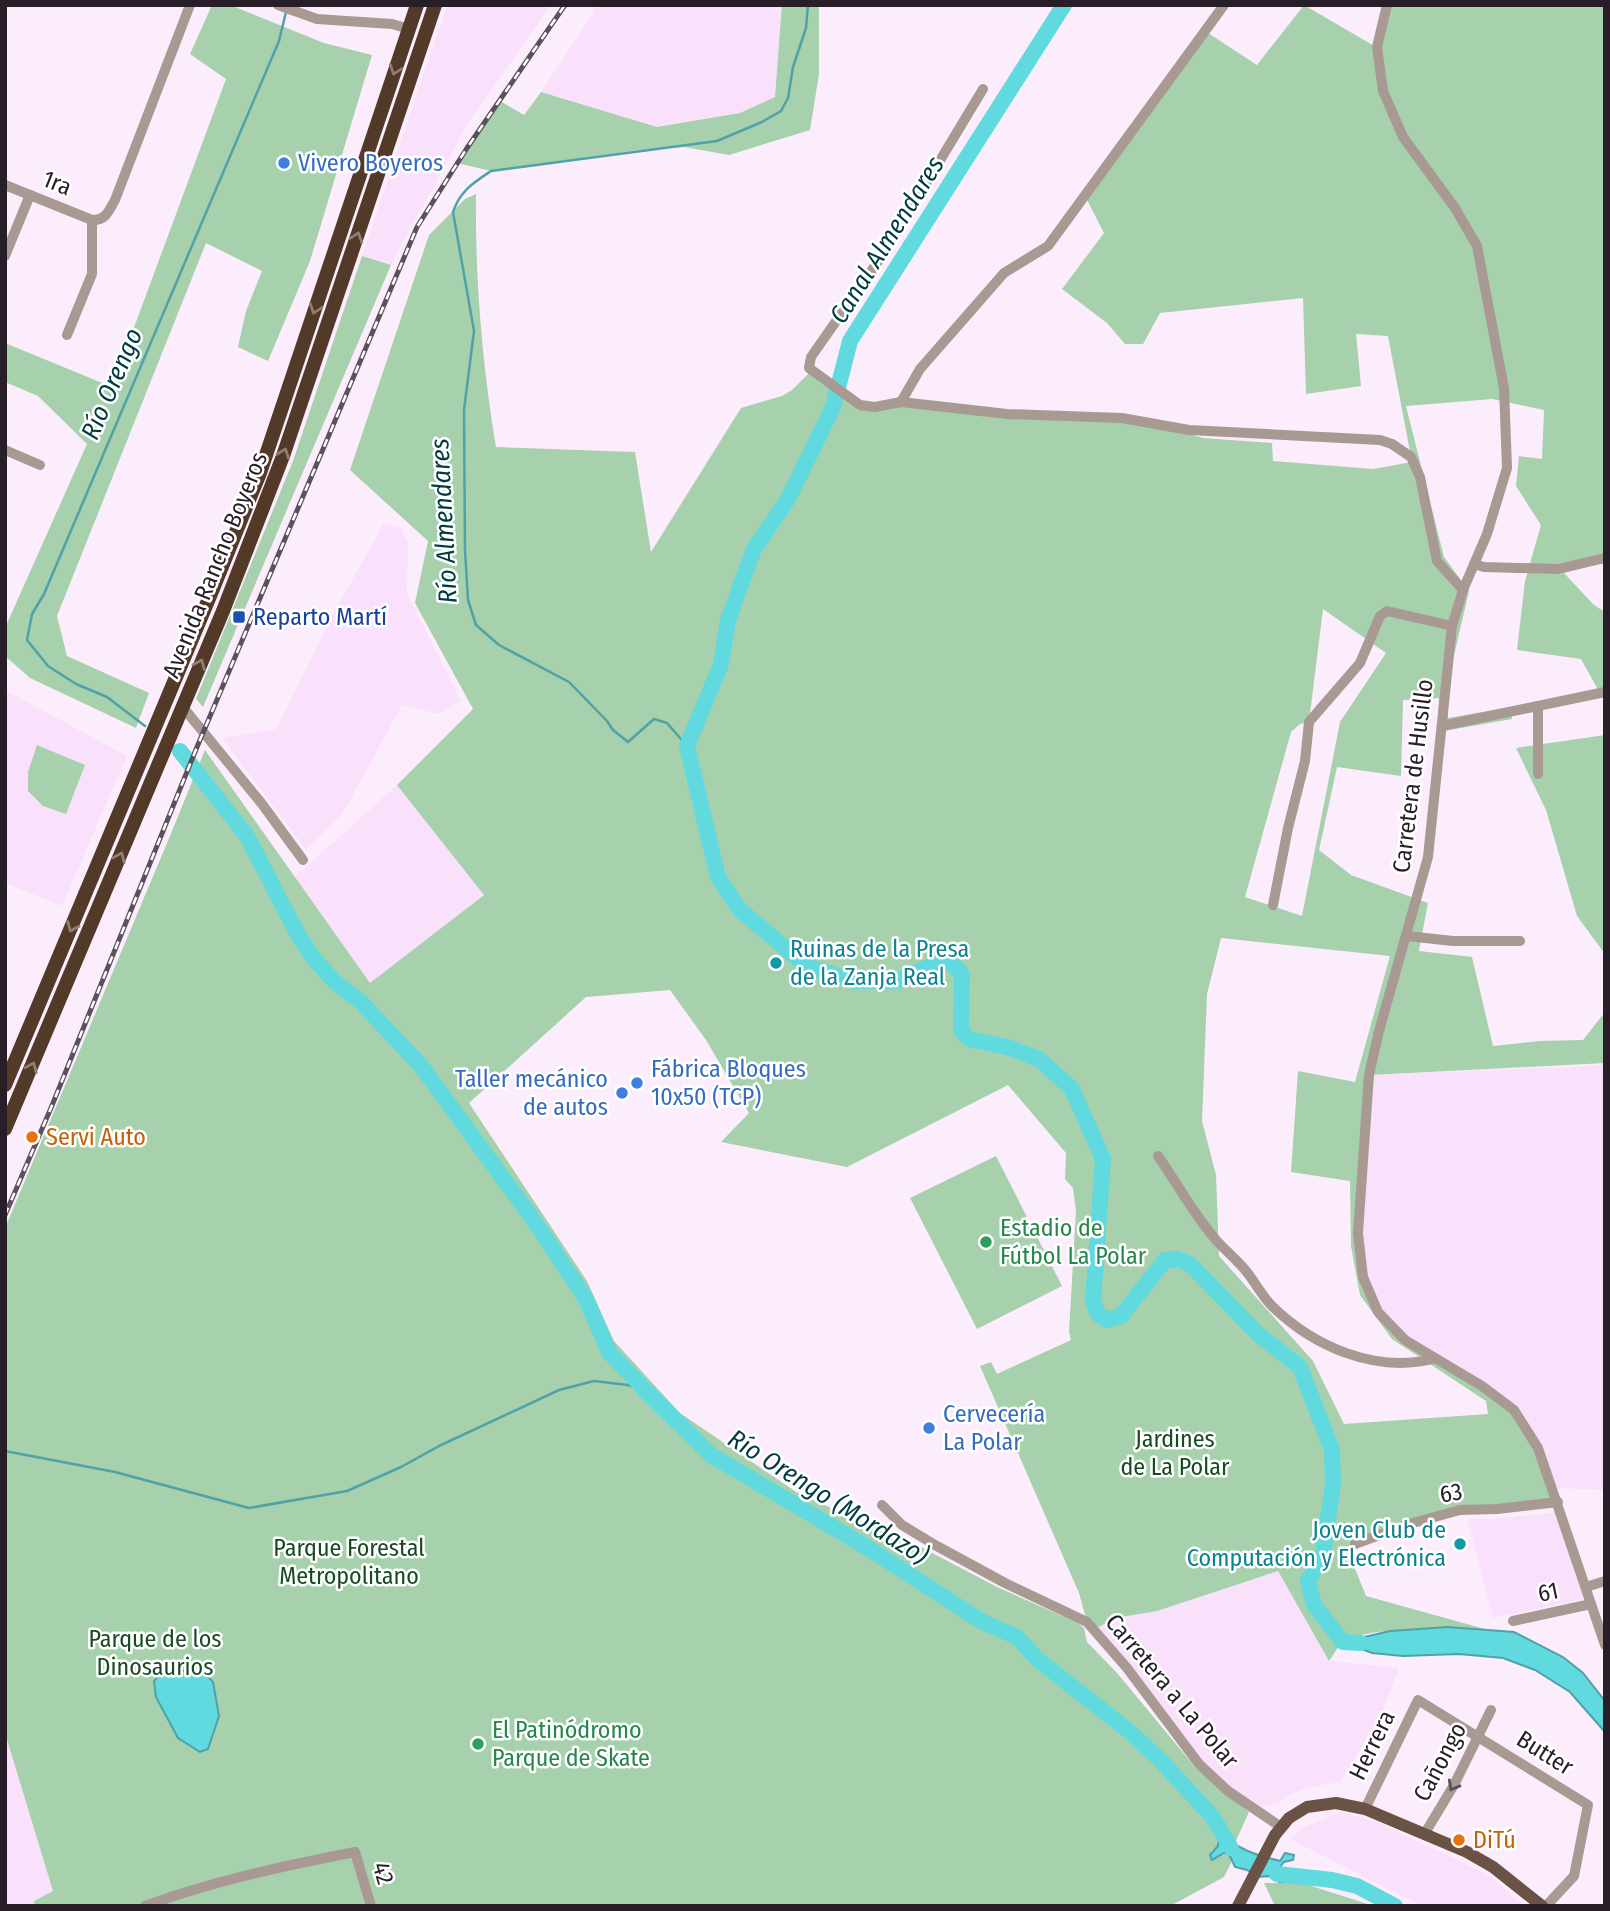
<svg xmlns="http://www.w3.org/2000/svg" width="1610" height="1911" font-family="'Fira Sans Condensed',sans-serif">
<rect width="100%" height="100%" fill="#fcedfd"/>
<g fill="#f9e1fc">
<polygon points="447,5 551,5 467,125 391,265 362,256"/>
<polygon points="593,5 782,5 775,97 740,113 657,127 541,92 594,12"/>
<polygon points="384,523 401,528 408,543 407,594 461,701 438,714 402,705 342,815 306,850 222,738 276,729 331,618"/>
<polygon points="5,690 127,756 62,906 5,883"/>
<polygon points="397,785 484,894 370,984 294,878"/>
<polygon points="1605,1065 1605,1490 1552,1488 1514,1410 1433,1359 1378,1312 1363,1277 1358,1233 1369,1075"/>
<polygon points="1557,1512 1584,1599 1493,1618 1467,1519 1495,1519"/>
<polygon points="1278,1571 1329,1661 1399,1668 1382,1714 1340,1782 1306,1788 1289,1795 1279,1803 1254,1808 1199,1764 1093,1630 1115,1618 1134,1614"/>
<polygon points="5,1733 53,1891 34,1901 35,1906 5,1906"/>
<polygon points="1341,1812 1375,1821 1489,1875 1524,1906 1422,1906 1290,1839 1304,1827"/>
</g>
<g fill="#a7d0ac" fill-rule="evenodd">
<polygon points="212,5 230,5 324,43 372,55 310,261 268,361 238,347 246,311 262,271 206,243 57,616 67,656 149,693 136,728 30,678 5,656 5,628 87,444 38,396 5,382 5,343 112,387 226,79 190,54"/>
<polygon points="782,5 819,5 819,74 810,130 729,155 684,147 639,150 491,171 457,163 500,101 524,115 541,92 657,127 740,113 775,97"/>
<path d="M1304,5L1376,47L1386,5H1605V562L1564,573L1594,605L1605,612V695H1601L1581,659L1517,650L1525,581L1541,525L1516,486L1519,456L1542,459L1544,410L1492,399L1406,406L1444,557L1469,591L1448,681V718L1510,707L1512,719L1438,732L1439,698L1403,700L1401,776L1337,767L1319,850L1351,875L1428,903L1419,951L1472,957L1493,1046L1539,1041L1583,1040L1605,1012V1063L1370,1075L1358,1233L1363,1277L1378,1312L1405,1340L1514,1410L1538,1448L1558,1502L1460,1511L1347,1549L1366,1596L1485,1629C1457,1627 1362,1626 1342,1643C1337,1647 1333,1656 1329,1661L1278,1571L1157,1611L1115,1618L1093,1630L1087,1622L1079,1593L980,1366L991,1362L997,1374L1071,1340L1069,1332L1076,1211L1073,1188L1065,1179L1066,1153L1008,1085L847,1167L721,1142L749,1113L706,1040L670,990L586,997L469,1103L587,1281L614,1341L680,1413L796,1492L855,1519L877,1524L997,1587L1078,1623L1084,1628L1087,1642L1117,1673L1195,1767L1249,1812L1234,1845L1220,1833L1219,1855L1230,1854L1232,1861L1224,1877L1170,1906H35L34,1901L53,1891L5,1733V1228L170,836L205,750L370,983L484,895L397,785L473,709L415,603L428,541L350,470L429,235L465,199L476,194C475,279 482,363 496,447L635,452L651,552L741,408L782,396L792,390L813,369L861,405L901,402L1159,425L1203,438L1272,443L1273,461L1373,469L1412,462L1388,336L1356,334L1361,386L1306,394L1303,298L1160,313L1143,344H1125L1107,323L1062,289L1104,233L1085,196L1205,31L1257,65ZM1323,609L1386,653L1340,722L1302,916L1245,897L1291,732L1300,724L1309,722ZM1221,938L1390,956L1355,1082L1298,1071L1291,1172L1350,1181L1351,1246L1360,1295L1392,1339L1486,1401L1488,1414L1344,1424L1313,1361L1219,1256L1216,1175L1202,1121L1207,994Z"/>
<polygon points="362,256 391,265 203,707 196,699 293,461"/>
<polygon points="1605,735 1605,954 1577,916 1546,810 1516,748"/>
<polygon points="37,745 85,765 66,814 43,806 28,791 28,772"/>
<polygon points="996,1156 1062,1286 977,1329 910,1198"/>
<polygon points="1264,1883 1302,1883 1374,1906 1275,1906"/>
</g>
<g fill="#60dadf" stroke="#4fa2a8" stroke-width="2">
<polygon points="1448,1627 1514,1632 1563,1657 1583,1673 1605,1701 1605,1732 1570,1692 1535,1670 1503,1658 1459,1654 1403,1656 1372,1653 1343,1642 1390,1631"/>
<path d="M170,1670C186,1672 202,1668 213,1682L219,1716L208,1749L200,1752L178,1738L156,1697L154,1681L161,1673Z"/>
<path d="M1220,1832C1238,1850 1256,1855 1280,1861L1285,1853L1294,1855L1293,1860L1284,1862L1280,1867L1288,1872L1298,1871V1882H1279L1269,1876L1258,1877L1247,1870L1235,1867L1229,1854L1224,1853L1212,1860L1210,1855L1218,1846Z"/>
</g>
<g fill="none" stroke-linecap="round" stroke-linejoin="round">
<g stroke="#4fa2a8" stroke-width="2.5">
<polyline points="145,726 107,697 76,684 48,666 27,640 32,614 44,594 279,41 286,12"/>
<path d="M687,746L667,723L654,719L628,742L613,730L607,721L569,682L499,645L476,625L468,600L465,550L464,410L474,331L453,212C460,191 473,183 491,171L717,141L762,122L781,111L788,98L793,67L806,28L808,5"/>
<polyline points="5,1451 115,1472 249,1508 347,1491 401,1467 439,1446 559,1390 594,1381 628,1385 646,1391"/>
</g>
<g stroke="#60dadf" stroke-width="16">
<polyline points="1064,5 850,341 833,407 788,499 754,549 728,620 721,664 687,746 718,877 740,910 808,967 854,981 897,981 939,962 953,964 962,974 961,1030 969,1039 1007,1047 1039,1059 1072,1089 1103,1159 1093,1302 1098,1314 1107,1320 1121,1316 1165,1260 1177,1259 1190,1264 1258,1334 1300,1367 1332,1450 1333,1484 1323,1553 1308,1581 1314,1605 1343,1642 1361,1643"/>
<polyline points="180,751 247,836 297,933 314,959 335,982 361,1002 422,1067 537,1225 586,1299 609,1352 646,1391 711,1455 868,1548 981,1621 1017,1637 1037,1659 1129,1731 1160,1760 1212,1816 1231,1848"/>
<polyline points="1277,1874 1332,1880 1357,1886 1395,1906"/>
</g>
<g stroke="#a89a92" stroke-width="10">
<polyline points="278,5 317,19 392,24 409,29"/>
<polyline points="1387,5 1377,47 1383,91 1403,137 1455,208 1477,246 1504,388 1507,468 1487,534 1463,590 1452,626 1428,857 1379,1031 1369,1075 1358,1233 1363,1277 1378,1312 1405,1340 1482,1386 1514,1410 1538,1448 1605,1645"/>
<polyline points="983,89 886,250 811,357 809,368 860,405 875,407 901,402 1007,414 1122,418 1189,430 1380,440 1392,444 1411,457 1420,477 1437,561 1463,590"/>
<path d="M5,185L92,220C106,221 109,210 115,200L190,5"/>
<polyline points="5,256 30,195"/>
<polyline points="67,335 92,274 92,220"/>
<polyline points="901,402 920,369 1004,273 1048,246 1224,5"/>
<polyline points="5,450 40,465"/>
<polyline points="1474,564 1484,567 1558,569 1605,558"/>
<polyline points="182,706 262,804 303,860"/>
<polyline points="1442,726 1605,692"/>
<polyline points="1538,774 1538,706"/>
<polyline points="1273,905 1288,828 1305,761 1309,722 1360,663 1380,616 1387,611 1452,626"/>
<polyline points="1407,936 1453,941 1520,941"/>
<path d="M1158,1156C1177,1183 1194,1215 1216,1240C1226,1251 1237,1260 1246,1271C1255,1282 1262,1296 1272,1306C1314,1347 1375,1373 1433,1359"/>
<polyline points="882,1505 902,1525 935,1545 1005,1583 1087,1622 1127,1668 1199,1764 1228,1791 1281,1827"/>
<polyline points="1355,1544 1409,1524 1460,1510 1497,1509 1558,1502"/>
<polyline points="1586,1587 1605,1581"/>
<polyline points="1513,1621 1591,1604"/>
<polyline points="1365,1809 1418,1700 1588,1805 1574,1876 1546,1906"/>
<polyline points="1425,1833 1454,1785 1491,1710"/>
<path d="M145,1906C213,1881 283,1866 355,1852L371,1906"/>
</g>
<polyline stroke="#6a5244" stroke-width="12" points="1238,1906 1275,1835 1289,1818 1307,1807 1336,1803 1365,1809 1467,1852 1493,1867 1542,1906"/>
<g stroke="#533928" stroke-width="14">
<polyline points="5,1085 210,596 260,473 417,5"/>
<polyline points="5,1129 223,611 283,456 435,5"/>
</g>
<defs>
<polyline id="rail" points="5,1215 51,1108 197,747 417,227 467,148 565,5"/>
</defs>
<use href="#rail" stroke="#5b515c" stroke-width="5"/>
<use href="#rail" stroke="#fff" stroke-width="2.5" stroke-dasharray="8" stroke-linecap="butt"/>
</g>
<defs><path id="oneway-chevron" d="M-2-3.5L2.5 0L-2 3.5" fill="none" stroke-width="1.6" stroke-linecap="round" stroke-linejoin="round" transform="scale(1.75)"/></defs>
<g stroke="#8f7e73">
<use href="#oneway-chevron" transform="translate(395 70) rotate(109)"/>
<use href="#oneway-chevron" transform="translate(357 237) rotate(-72)"/>
<use href="#oneway-chevron" transform="translate(315 309) rotate(108)"/>
<use href="#oneway-chevron" transform="translate(284 453) rotate(-70)"/>
<use href="#oneway-chevron" transform="translate(200 664) rotate(-67)"/>
<use href="#oneway-chevron" transform="translate(120 857) rotate(-67)"/>
<use href="#oneway-chevron" transform="translate(72 927) rotate(113)"/>
<use href="#oneway-chevron" transform="translate(32 1067) rotate(-67)"/>
</g>
<use stroke="#5b5052" href="#oneway-chevron" transform="translate(1453 1786) rotate(119)"/>
<g fill="#3f7fe0" stroke="#fff" stroke-width="2.5">
<circle cx="284" cy="163" r="7"/>
<circle cx="637" cy="1083" r="7"/>
<circle cx="622" cy="1093" r="7"/>
<circle cx="929" cy="1428" r="7"/>
</g>
<rect fill="#1a4fb4" stroke="#fff" stroke-width="2.5" x="232" y="610" width="14" height="14" rx="3.5"/>
<g fill="#0f9aa8" stroke="#fff" stroke-width="2.5">
<circle cx="776" cy="963" r="7"/>
<circle cx="1460" cy="1544" r="7"/>
</g>
<g fill="#e8710a" stroke="#fff" stroke-width="2.5">
<circle cx="32" cy="1137" r="7"/>
<circle cx="1459" cy="1840" r="7"/>
</g>
<g fill="#2e9e5b" stroke="#fff" stroke-width="2.5">
<circle cx="986" cy="1242" r="7"/>
<circle cx="478" cy="1744" r="7"/>
</g>
<g text-anchor="middle" dominant-baseline="central" stroke-width="5" stroke-linejoin="round" paint-order="stroke">
<g font-size="24" fill="#366cbe" stroke="#fff" text-anchor="start">
<text x="298" y="163">Vivero Boyeros</text>
<text x="651" y="1069">Fábrica Bloques<tspan x="651" dy="28">10x50 (TCP)</tspan></text>
<text x="608" y="1079" text-anchor="end">Taller mecánico<tspan x="608" dy="28">de autos</tspan></text>
<text x="943" y="1414">Cervecería<tspan x="943" dy="28">La Polar</tspan></text>
</g>
<g font-size="24" fill="#271e28" stroke="#fff">
<text transform="translate(57 183) rotate(22)">1ra</text>
<text transform="translate(215 565) rotate(-68)">Avenida Rancho Boyeros</text>
<text transform="translate(1413 776) rotate(-83)">Carretera de Husillo</text>
<text transform="translate(1451 1493) rotate(-10)">63</text>
<text transform="translate(1548 1592) rotate(-12)">61</text>
<text transform="translate(1172 1691) rotate(50)">Carretera a La Polar</text>
<text transform="translate(1372 1745) rotate(-64)">Herrera</text>
<text transform="translate(1545 1753) rotate(32)">Butter</text>
<text transform="translate(1440 1762) rotate(-62)">Cañongo</text>
<text transform="translate(383 1873) rotate(73)">42</text>
</g>
<g font-size="24" fill="#164399" stroke="#fff" text-anchor="start">
<text x="253" y="617">Reparto Martí</text>
</g>
<g font-size="24" fill="#0d838f" stroke="#fff" text-anchor="start">
<text x="790" y="949">Ruinas de la Presa<tspan x="790" dy="28">de la Zanja Real</tspan></text>
<text x="1446" y="1530" text-anchor="end">Joven Club de<tspan x="1446" dy="28">Computación y Electrónica</tspan></text>
</g>
<g font-size="24" fill="#c56008" stroke="#fff" text-anchor="start">
<text x="46" y="1137">Servi Auto</text>
<text x="1473" y="1840">DiTú</text>
</g>
<g font-size="24" fill="#27864d" stroke="#fff" text-anchor="start">
<text x="1000" y="1228">Estadio de<tspan x="1000" dy="28">Fútbol La Polar</tspan></text>
<text x="492" y="1730">El Patinódromo<tspan x="492" dy="28">Parque de Skate</tspan></text>
</g>
<g font-size="24" fill="#184a24" stroke="#fff">
<text x="1175" y="1439">Jardines<tspan x="1175" dy="28">de La Polar</tspan></text>
<text x="349" y="1548">Parque Forestal<tspan x="349" dy="28">Metropolitano</tspan></text>
<text x="155" y="1639">Parque de los<tspan x="155" dy="28">Dinosaurios</tspan></text>
</g>
<g font-size="26" font-style="italic" fill="#003c3e" stroke="#fff">
<text transform="translate(887 240) rotate(-58)">Canal Almendares</text>
<text transform="translate(112 384) rotate(-67)">Río Orengo</text>
<text transform="translate(444 521) rotate(-93)">Río Almendares</text>
<text transform="translate(828 1497) rotate(32)">Río Orengo (Mordazo)</text>
</g>
</g>
<rect width="1610" height="1911" fill="none" stroke="#271e28" stroke-width="14"/>
</svg>
